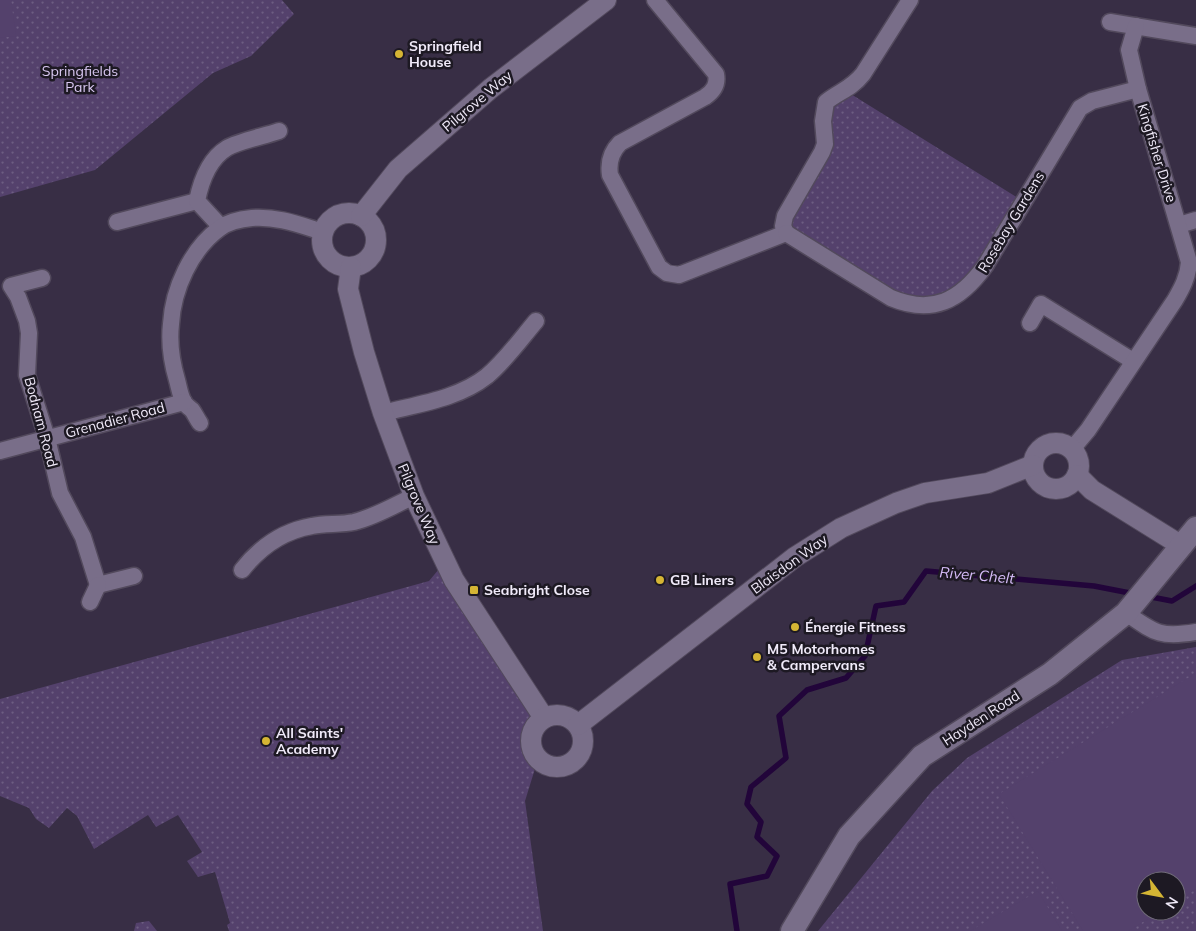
<svg xmlns="http://www.w3.org/2000/svg" width="1196" height="931" font-family="Mulish,sans-serif">
<defs>
<pattern id="grass-dots" width="8" height="8" patternUnits="userSpaceOnUse" patternTransform="scale(1.25)"><rect width="8" height="8" fill="#54416c"/><path d="M2 2h.1M6 6h.1" fill="none" stroke="#6d5d82" stroke-width="1.8" stroke-linecap="round"/></pattern>
</defs>
<rect width="100%" height="100%" fill="#382e45"/>
<g fill="url(#grass-dots)" fill-rule="evenodd">
<polygon points="0,0 282,0 294,14 251,56 213,73 95,170 0,197"/>
<polygon points="846,91 1023,201 969,287 916,305 786,233 814,164 824,111"/>
<path d="M444,563L544,718C528,731 528,741 538,759L525,801L543,931H229L227,925L230,923L215,872L198,877L187,861L202,852L178,815L156,827L148,815L94,849L77,816L67,808L49,828L36,819L29,808L0,796V699L429,581Z"/>
<path d="M1196,647V931H818L932,791L967,758L1122,660ZM1146,881H1176V911H1146Z"/>
<polygon points="149,921 157,931 134,931 136,923"/>
</g>
<g fill="#54416c">
<polygon points="0,0 11,0 16,36 0,38"/>
<polygon points="1196,673 1196,889 1176,902 1176,881 1146,881 1146,911 1161,911 1128,931 1083,931 999,794"/>
<polygon points="1038,891 1062,931 970,931"/>
</g>
<g fill="none" stroke-linecap="round" stroke-linejoin="round">
<g stroke="#22053a" stroke-width="5.5">
<polyline points="1146,596 1172,601 1196,586"/>
<polyline points="737,931 730,884 767,876 777,856 757,837 761,822 747,804 751,787 786,758 779,716 807,690 846,678 865,656 876,606 904,602 926,571 1094,586 1135,594"/>
</g>
<defs>
<g id="minor">
<path d="M655,0L716,74C718,84 714,91 705,97L620,143C611,152 608,162 610,175L659,267L667,273L679,275L786,233L783,226L785,216L822,152L825,144L823,121L826,102C840,91 851,89 863,74L910,0"/>
<polyline points="1110,22 1196,36"/>
<polyline points="117,222 197,201"/>
<polyline points="1179,225 1196,220"/>
<path d="M221,227L197,201C201,181 209,159 227,148C239,141 265,136 279,131"/>
<path d="M786,233L891,298C932,315 960,301 985,266L1080,108L1092,101L1138,89"/>
<polyline points="42,278 11,286 18,297 27,321 29,333 27,375 47,438 60,493 83,537 98,585 134,576"/>
<polyline points="1030,323 1041,304 1133,361"/>
<path d="M383,413C418,404 458,399 487,376C505,361 520,340 536,321"/>
<path d="M200,423C197,419 195,414 192,410C189,407 185,405 184,402C180,396 179,387 177,380C172,363 169,342 171,324C173,289 191,249 220,228C228,222 242,219 252,218C277,216 300,225 323,232"/>
<path d="M1072,449L1088,430L1175,300C1182,288 1188,277 1189,262L1138,89L1129,50L1136,26"/>
<polyline points="0,451 184,402"/>
<path d="M242,570C260,547 283,531 312,526C325,523 340,525 354,522C375,517 395,505 414,496"/>
<polyline points="90,602 98,585"/>
<path d="M1126,613C1155,633 1160,638 1196,632"/>
</g>
<g id="tertiary">
<circle cx="349" cy="240" r="27"/>
<polyline points="361,216 398,169 490,89 606,0"/>
<polyline points="351,267 348,289 364,352 383,413 414,496 454,580 544,718"/>
<circle cx="1056" cy="466" r="23"/>
<polyline points="1077,475 1092,490 1182,546"/>
<circle cx="557" cy="741" r="26"/>
<polyline points="578,725 795,557 841,528 896,503 925,493 988,483 1033,465"/>
</g>
<polyline id="secondary" points="792,931 849,836 922,756 1050,674 1126,613 1196,528"/>
</defs>
<use href="#minor" stroke="#52495c" stroke-width="19"/>
<use href="#tertiary" stroke="#52495c" stroke-width="22"/>
<use href="#secondary" stroke="#52495c" stroke-width="25"/>
<use href="#minor" stroke="#796e89" stroke-width="16"/>
<use href="#tertiary" stroke="#796e89" stroke-width="20"/>
<use href="#secondary" stroke="#796e89" stroke-width="22"/>
</g>
<g fill="#d5b534" stroke="#1d1923" stroke-width="2">
<circle cx="399" cy="54" r="5"/>
<circle cx="660" cy="580" r="5"/>
<rect x="469" y="585" width="10" height="10" rx="2.5"/>
<circle cx="795" cy="627" r="5"/>
<circle cx="757" cy="657" r="5"/>
<circle cx="266" cy="741" r="5"/>
</g>
<g text-anchor="middle" dominant-baseline="central" stroke-width="5" stroke-linejoin="round" paint-order="stroke">
<g font-size="14" font-weight="bold" fill="#f0eaf9" stroke="#1d1923" text-anchor="start">
<text x="409" y="46">Springfield<tspan x="409" dy="16">House</tspan></text>
<text x="670" y="580">GB Liners</text>
<text x="484" y="590">Seabright Close</text>
<text x="805" y="627">Énergie Fitness</text>
<text x="767" y="649">M5 Motorhomes<tspan x="767" dy="16">&amp; Campervans</tspan></text>
<text x="276" y="733">All Saints'<tspan x="276" dy="16">Academy</tspan></text>
</g>
<g font-size="14" fill="#d9c8f2" stroke="#1d1923">
<text x="80" y="71">Springfields<tspan x="80" dy="16">Park</tspan></text>
</g>
<g font-size="14" fill="#f0eaf9" stroke="#1d1923">
<text transform="translate(477 101) rotate(-40)">Pilgrove Way</text>
<text transform="translate(1157 153) rotate(73)">Kingfisher Drive</text>
<text transform="translate(1011 222) rotate(-59)">Rosebay Gardens</text>
<text transform="translate(115 420) rotate(-15)">Grenadier Road</text>
<text transform="translate(41 422) rotate(75)">Bodnam Road</text>
<text transform="translate(419 504) rotate(67)">Pilgrove Way</text>
<text transform="translate(789 564) rotate(-36)">Blaisdon Way</text>
<text transform="translate(981 718) rotate(-33)">Hayden Road</text>
</g>
<g font-size="15" font-style="italic" fill="#d5bbf8" stroke="#1d1923">
<text transform="translate(977 575) rotate(5)">River Chelt</text>
</g>
</g>
<g transform="translate(1161 896) rotate(122)"><circle r="24" fill="#1d1923" stroke="#716d79"/>
<path d="M0-4L9 19L0 12L-9 19Z" fill="#d5b534"/>
<text y="-8" font-size="14" font-weight="bold" text-anchor="middle" fill="#f0eaf9">N</text>
</g>
</svg>
